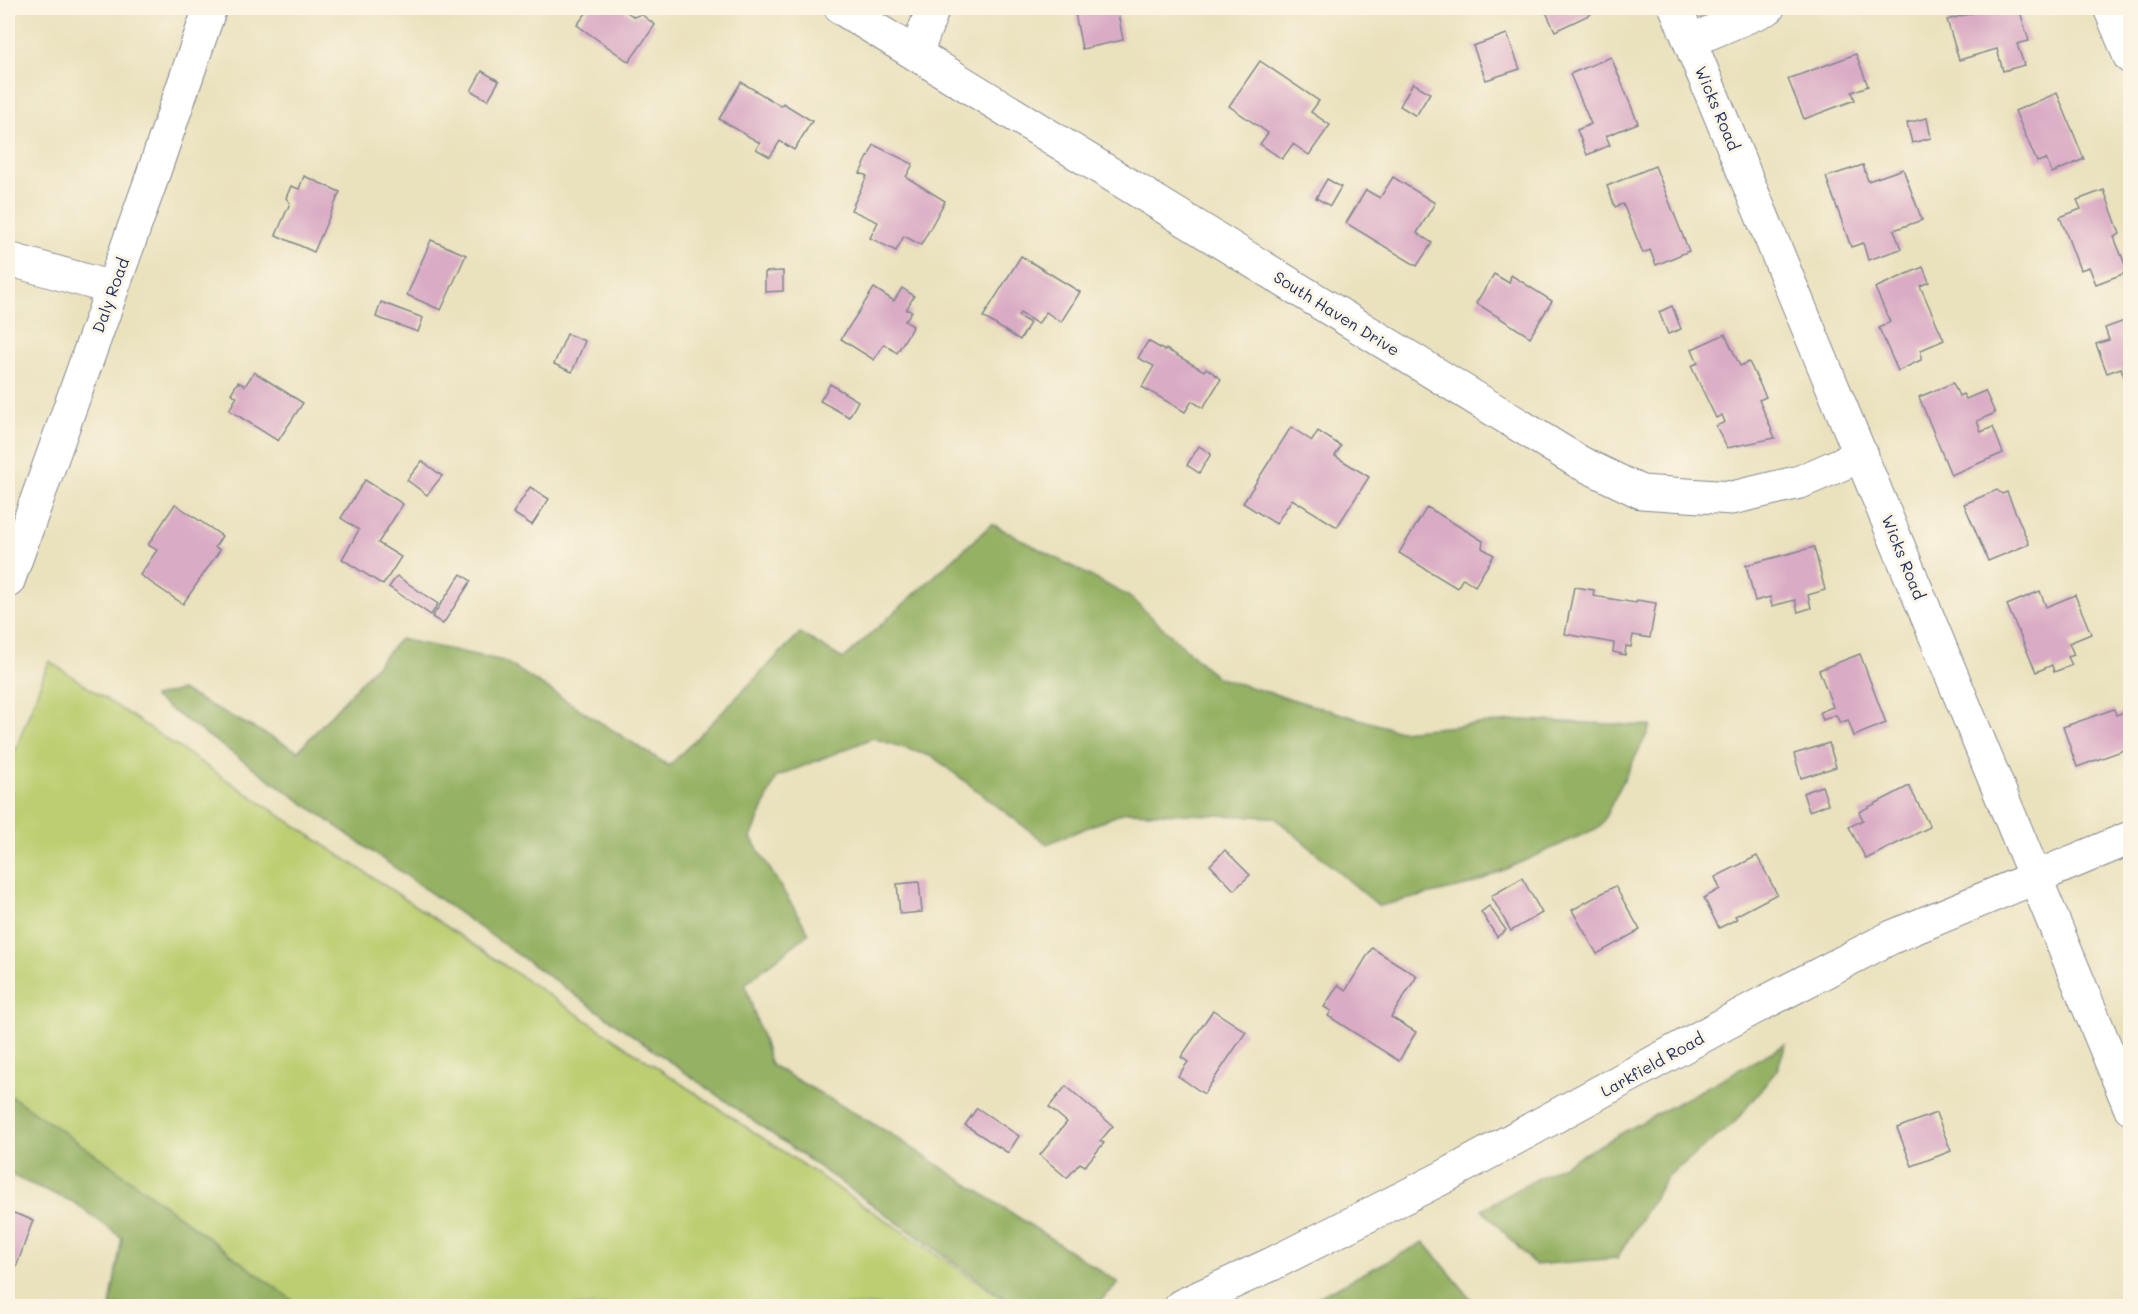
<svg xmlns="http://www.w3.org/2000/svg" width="2138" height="1314" font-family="Mali,sans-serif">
<rect width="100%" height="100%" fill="#fcf5e5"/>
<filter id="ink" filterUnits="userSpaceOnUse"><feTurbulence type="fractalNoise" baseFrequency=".0167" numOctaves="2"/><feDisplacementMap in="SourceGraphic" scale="12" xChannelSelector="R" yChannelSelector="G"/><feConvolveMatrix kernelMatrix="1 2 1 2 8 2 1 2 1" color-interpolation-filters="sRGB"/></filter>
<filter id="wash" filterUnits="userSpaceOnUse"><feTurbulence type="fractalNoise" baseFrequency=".008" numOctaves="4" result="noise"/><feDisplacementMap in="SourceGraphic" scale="24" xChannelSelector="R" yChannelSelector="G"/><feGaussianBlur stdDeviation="1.35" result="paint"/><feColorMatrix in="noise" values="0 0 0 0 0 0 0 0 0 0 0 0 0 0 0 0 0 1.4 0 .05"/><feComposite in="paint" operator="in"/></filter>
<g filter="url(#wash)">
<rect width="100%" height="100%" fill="#eae1bd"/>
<polygon fill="#bcce71" stroke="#6c7e68" stroke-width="1.5" points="49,661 1014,1306 300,1306 105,1161 8,1094 8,770"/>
<g fill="#95b163" stroke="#587060" stroke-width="1.5">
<polygon points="992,524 1130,597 1216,677 1400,731 1524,720 1651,726 1600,827 1470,885 1379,906 1274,817 1125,812 1047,844 933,757 873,738 776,777 751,838 809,933 745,984 771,1065 889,1133 1119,1283 1095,1306 1016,1306 153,697 181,690 298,751 400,639 504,661 669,766 800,633 843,659"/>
<polygon points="1786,1044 1777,1070 1735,1122 1667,1177 1617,1258 1535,1265 1482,1209"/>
<polygon points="8,1094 105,1161 300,1306 110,1306 122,1238 75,1203 8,1174"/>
<polygon points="1424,1242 1477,1306 1301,1306"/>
</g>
<g id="blocks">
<g fill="#daabc5">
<polygon points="590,8 621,8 634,17 641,14 655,25 629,62 577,25"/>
<polygon points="1074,8 1117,8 1123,40 1082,49"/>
<polygon points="1544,8 1588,8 1591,14 1555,31"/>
<polygon points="1990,8 2019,8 2029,41 2017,44 2024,65 2003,71 1997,49 1959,60 1947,20"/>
<polygon points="1507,34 1520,69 1486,80 1473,46"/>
<polygon points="1856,54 1868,86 1852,92 1855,100 1804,119 1788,79"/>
<polygon points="1611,57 1638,123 1606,136 1610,145 1587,155 1577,130 1591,124 1570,74"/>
<polygon points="1260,61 1319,101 1311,112 1330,125 1309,155 1293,144 1282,159 1260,144 1268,133 1229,106"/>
<polygon points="482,71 499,81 488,100 471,91"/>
<polygon points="741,82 781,106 783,103 812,121 794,150 780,141 770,157 756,149 760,143 719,119"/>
<polygon points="1413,83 1430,93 1416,116 1400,106"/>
<polygon points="2057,93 2084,159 2052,173 2046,159 2037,162 2015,111"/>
<polygon points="1927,118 1931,138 1912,143 1907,123"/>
<polygon points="874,145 913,164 906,177 945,201 921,245 904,236 896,251 870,238 878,222 851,210 867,176 860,173"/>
<polygon points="1863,165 1868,181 1903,169 1922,220 1894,230 1901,249 1868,260 1863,243 1851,247 1826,177"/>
<polygon points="1655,166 1689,251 1656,265 1650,250 1643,253 1623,204 1615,207 1607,186"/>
<polygon points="304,176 340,192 314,252 276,235 290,203 286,198 291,186 299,189"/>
<polygon points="1393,177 1435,203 1417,233 1432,243 1417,266 1346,223 1366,190 1380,198"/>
<polygon points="1327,179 1341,187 1330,206 1316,198"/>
<polygon points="2104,190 2120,234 2114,237 2128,272 2096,284 2089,267 2080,270 2060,217 2081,209 2077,200"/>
<polygon points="431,240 466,255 441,310 407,295"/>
<polygon points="1021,256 1080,292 1061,322 1046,312 1038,324 1020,313 1018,316 1030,323 1020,340 983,317"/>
<polygon points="1923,267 1929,282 1920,286 1944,340 1921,350 1921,360 1898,371 1879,328 1890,322 1875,288"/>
<polygon points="783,271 783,291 765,292 765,272"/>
<polygon points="1494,274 1509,283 1511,275 1552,301 1530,337 1476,303"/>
<polygon points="874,288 894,301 902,288 914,296 906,310 912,311 905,321 913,326 897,353 884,344 874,360 841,339"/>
<polygon points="381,302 423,318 418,332 376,317"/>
<polygon points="1672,306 1681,329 1668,334 1659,312"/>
<polygon points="2130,319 2130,394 2121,368 2107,373 2096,344 2109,340 2105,328"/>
<polygon points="567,334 585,341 572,372 554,364"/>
<polygon points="1725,334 1740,366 1749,362 1766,397 1759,400 1775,438 1727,448 1716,426 1725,422 1722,415 1716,418 1691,366 1698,363 1692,349"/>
<polygon points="1148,341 1165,351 1166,349 1204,371 1206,368 1221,379 1203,408 1192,401 1185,412 1142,387 1154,366 1138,358"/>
<polygon points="254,372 303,403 278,441 229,410 237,397 231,393 238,382 245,386"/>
<polygon points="1953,383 1959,396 1963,394 1966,399 1985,391 1995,413 1977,421 1981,432 1993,427 2003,453 1951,475 1919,397"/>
<polygon points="830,384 858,401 849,417 820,401"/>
<polygon points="1291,427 1312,441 1318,431 1341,446 1335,456 1369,477 1337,527 1292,499 1276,524 1243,503"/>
<polygon points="1199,446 1211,454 1199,473 1187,465"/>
<polygon points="422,461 442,476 427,495 407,480"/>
<polygon points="365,480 403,504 378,543 401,557 383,585 342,559 359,530 341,518"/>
<polygon points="530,487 549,499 532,525 513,513"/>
<polygon points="1997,490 2002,494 2007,492 2029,544 1988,561 1964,504"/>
<polygon points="175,504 222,536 215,547 220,550 183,604 140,575 157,550 148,545"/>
<polygon points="1427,507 1483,541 1482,548 1494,555 1475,586 1463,578 1457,588 1399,553"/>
<polygon points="1814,547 1825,590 1808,595 1811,608 1798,612 1795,600 1772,606 1770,597 1755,601 1746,565"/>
<polygon points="461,574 471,581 443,624 432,617"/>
<polygon points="397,576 438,604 431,615 389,587"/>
<polygon points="1574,587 1594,590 1593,596 1636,603 1637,600 1656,603 1650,638 1633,635 1631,647 1626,646 1625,655 1613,652 1614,643 1565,634"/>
<polygon points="2040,591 2046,607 2075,595 2091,634 2069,643 2074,655 2068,657 2072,665 2054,672 2052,665 2036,672 2007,605"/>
<polygon points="1860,654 1886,723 1854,736 1848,720 1840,723 1836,715 1823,720 1820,712 1833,707 1819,670"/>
<polygon points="2114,709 2116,715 2130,710 2130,748 2077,767 2063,727"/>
<polygon points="1829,743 1836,767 1801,778 1794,754"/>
<polygon points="1822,786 1828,804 1809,811 1803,793"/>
<polygon points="1909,786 1930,827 1866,859 1849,827 1863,820 1859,812"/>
<polygon points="1225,850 1250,875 1234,890 1210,865"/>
<polygon points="1757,856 1777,894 1735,916 1737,919 1719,928 1704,898 1720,889 1715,877"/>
<polygon points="1522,878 1542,913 1511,931 1491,896"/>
<polygon points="919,882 922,912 900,914 897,884"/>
<polygon points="1615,886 1640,930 1597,954 1572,910"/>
<polygon points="1489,906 1506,930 1497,937 1481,912"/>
<polygon points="1372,948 1417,976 1391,1017 1416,1032 1399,1061 1328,1016 1331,1011 1324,1007 1338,985 1346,990"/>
<polygon points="1213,1010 1246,1032 1204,1094 1178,1076 1188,1062 1181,1057"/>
<polygon points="1066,1086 1113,1126 1100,1141 1104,1143 1085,1166 1080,1163 1067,1178 1040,1155 1067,1122 1049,1107"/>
<polygon points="977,1108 1019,1136 1008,1153 965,1125"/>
<polygon points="1936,1113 1951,1151 1912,1166 1897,1128"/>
<polygon points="8,1211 33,1220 8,1290"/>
</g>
</g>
</g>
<g filter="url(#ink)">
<use href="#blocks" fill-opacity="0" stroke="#82888e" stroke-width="1.5"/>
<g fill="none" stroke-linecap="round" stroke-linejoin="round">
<defs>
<g id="minor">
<polyline points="841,8 1579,462 1641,492 1732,498 1800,482 1862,455"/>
<polyline points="1676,8 2130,1107"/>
<polyline points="2110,8 2130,57"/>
<polyline points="1690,41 1768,8"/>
<polyline points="916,54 933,8"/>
<polyline points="8,259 112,288"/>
<polyline points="8,581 149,186 210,8"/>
</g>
<polyline id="major" points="1181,1306 1272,1264 1442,1178 1754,1008 1892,937 2130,838"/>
</defs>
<use href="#minor" stroke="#82888e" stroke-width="35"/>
<use href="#major" stroke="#82888e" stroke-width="35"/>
<use href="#minor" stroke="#fff" stroke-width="33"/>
<use href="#major" stroke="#fff" stroke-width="33"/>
</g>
</g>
<g text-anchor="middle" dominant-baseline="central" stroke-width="6" stroke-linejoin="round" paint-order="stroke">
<g font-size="16" fill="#1b2f5e" stroke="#fcf5e5">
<text transform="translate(1718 108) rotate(67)">Wicks Road</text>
<text transform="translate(110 295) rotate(-70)">Daly Road</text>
<text transform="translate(1337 313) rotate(32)">South Haven Drive</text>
<text transform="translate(1904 557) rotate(68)">Wicks Road</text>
<text transform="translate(1652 1064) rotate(-29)">Larkfield Road</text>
</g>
</g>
<rect width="2138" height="1314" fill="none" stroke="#fcf5e5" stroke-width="30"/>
</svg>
